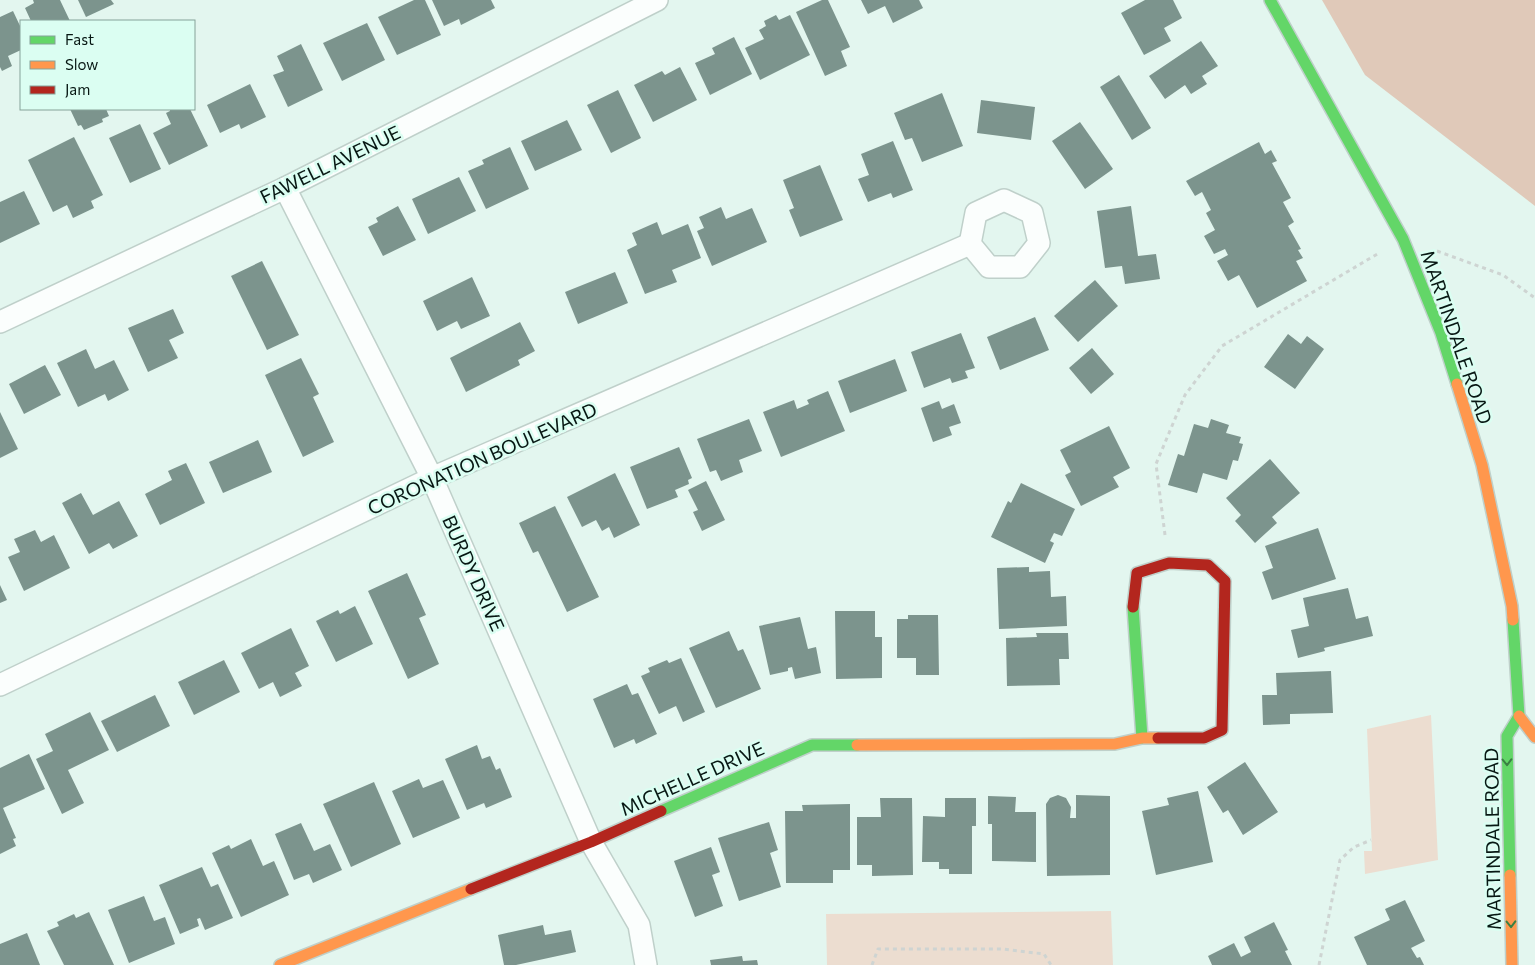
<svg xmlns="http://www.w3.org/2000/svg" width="1535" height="965" font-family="Commissioner,sans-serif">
<rect width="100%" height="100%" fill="#e3f6ef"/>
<g fill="#ecddd0">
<polygon points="1431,715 1438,860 1365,874 1364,851 1372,851 1367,729"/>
<polygon points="1111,911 1113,965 827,965 826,914"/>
</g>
<polygon fill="#e0c9b9" points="1322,0 1535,0 1535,206 1365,75"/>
<g fill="#7c948d">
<polygon points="33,0 60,0 70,21 31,21 25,8 34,3"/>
<polygon points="78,0 111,0 114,4 86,17"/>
<polygon points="414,0 425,0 441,35 397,55 378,17"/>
<polygon points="432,0 491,0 495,8 461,25 459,19 444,26"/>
<polygon points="822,0 828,0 850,47 841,51 847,66 825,76 796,12"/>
<polygon points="861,0 919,0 923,8 893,23 885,6 868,14"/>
<polygon points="1145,0 1173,0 1182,18 1164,28 1171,41 1144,55 1121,13"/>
<polygon points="13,11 21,28 21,50 8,56 12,66 2,71 0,67 0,17"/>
<polygon points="776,15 779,20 790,15 810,55 760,80 745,48 764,39 759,30 766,26 764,21"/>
<polygon points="367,23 385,60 342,81 323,43"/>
<polygon points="734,37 752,74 710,95 695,63 715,54 712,48"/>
<polygon points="1201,41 1218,66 1202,76 1207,84 1191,94 1185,85 1165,99 1149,76"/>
<polygon points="301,44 323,90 288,107 273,75 284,71 277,56"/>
<polygon points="680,67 697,100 653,122 634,85 662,71 665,75"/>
<polygon points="1119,75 1151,128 1132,140 1100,87"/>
<polygon points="250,84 266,117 241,129 239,124 220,133 207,105"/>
<polygon points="618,90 641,138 611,153 587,105"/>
<polygon points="942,93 963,146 922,162 912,138 905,140 894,113"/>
<polygon points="981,100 1035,107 1031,140 977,133"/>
<polygon points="70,109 106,109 109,116 102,119 103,122 84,130 81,125 78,126"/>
<polygon points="170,109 190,109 208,146 169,165 153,133 171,124 166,113 170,111"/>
<polygon points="567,120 582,150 535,171 521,141"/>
<polygon points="1080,122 1113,169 1085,189 1052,141"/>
<polygon points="140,124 161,169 130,183 109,138"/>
<polygon points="74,137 103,195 91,201 94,208 73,218 67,205 53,212 28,160"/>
<polygon points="893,141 913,190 893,198 891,193 868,202 858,179 869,175 861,154"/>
<polygon points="1259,142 1265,154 1271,150 1277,161 1272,163 1291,198 1283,202 1294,222 1288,226 1301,249 1298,250 1303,258 1296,261 1307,281 1257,308 1239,275 1228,281 1217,261 1228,255 1225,249 1214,254 1204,236 1215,230 1206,213 1211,210 1202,192 1195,196 1186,181"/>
<polygon points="510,147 529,189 486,209 468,171 484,164 482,160"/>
<polygon points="820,165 843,220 800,237 789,210 794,208 783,180"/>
<polygon points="459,177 476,211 428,234 412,199"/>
<polygon points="24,191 40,224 0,243 0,202"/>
<polygon points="398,206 416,240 383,256 368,227 378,222 376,218"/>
<polygon points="1131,206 1138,256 1156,254 1160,279 1125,284 1122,266 1105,268 1097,211"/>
<polygon points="721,207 726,219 752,208 767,242 712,266 697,231 704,228 699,217"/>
<polygon points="657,222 662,235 688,224 701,258 672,270 677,282 645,294 627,250 637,245 632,233"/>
<polygon points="262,261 299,335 267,350 231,276"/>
<polygon points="615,272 628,303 578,324 565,292"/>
<polygon points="472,277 490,316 461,329 457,321 437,331 423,301"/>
<polygon points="1095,280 1118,306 1078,342 1054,316"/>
<polygon points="173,309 184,333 169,340 178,358 148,372 128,328"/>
<polygon points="1035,317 1049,350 1000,370 987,337"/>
<polygon points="520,322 535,351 518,360 520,365 466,392 450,358"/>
<polygon points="961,333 975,368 965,371 968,378 952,383 950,378 924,388 911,352"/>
<polygon points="1288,334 1301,344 1307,336 1324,349 1295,389 1264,367"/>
<polygon points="1092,348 1114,374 1091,394 1069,368"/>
<polygon points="86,349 95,369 114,360 129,390 108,401 105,394 78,407 57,363"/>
<polygon points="301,358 319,394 313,397 334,442 303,457 265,375"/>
<polygon points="895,359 907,391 850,413 838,381"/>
<polygon points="45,365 61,395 24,414 9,384"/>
<polygon points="828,391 845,431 781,457 763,412 794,400 797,409 809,404 807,400"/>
<polygon points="939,401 942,409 954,404 961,423 949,427 952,435 933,442 921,408"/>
<polygon points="0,412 18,449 0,458"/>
<polygon points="749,419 762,451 739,460 743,472 721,481 716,470 710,472 697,439"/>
<polygon points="1211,419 1229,425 1226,433 1241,437 1239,443 1243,444 1238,461 1233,460 1227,480 1203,473 1197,493 1168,485 1178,454 1184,456 1194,424 1208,428"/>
<polygon points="1109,426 1130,468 1113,477 1119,487 1081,506 1065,475 1071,472 1060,450"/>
<polygon points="258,440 272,472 223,493 209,462"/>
<polygon points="679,447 692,478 688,480 689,484 675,490 678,497 647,509 630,467"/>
<polygon points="1270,459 1300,493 1272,517 1277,523 1255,543 1235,521 1241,515 1226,498"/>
<polygon points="186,463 205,503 160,525 145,494 172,480 168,471"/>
<polygon points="615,473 640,525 614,538 609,527 602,531 596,520 582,527 567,497"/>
<polygon points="706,481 725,520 702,531 693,512 698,510 688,490"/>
<polygon points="1021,483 1075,509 1062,536 1054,533 1050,541 1054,543 1045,563 991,537 1008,501 1011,503"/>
<polygon points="81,493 93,515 119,501 138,536 113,549 109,543 89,554 62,503"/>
<polygon points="555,506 599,597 567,612 538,551 533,553 519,523"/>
<polygon points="1318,528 1336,579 1272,600 1262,572 1273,568 1265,546"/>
<polygon points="35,530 41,542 54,535 70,568 24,591 8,557 20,552 14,539"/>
<polygon points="1029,567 1029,572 1050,571 1051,597 1066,596 1067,626 999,629 997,568"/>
<polygon points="407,573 426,615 419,618 439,664 408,679 368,591"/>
<polygon points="0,585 7,600 0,603"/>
<polygon points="1348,588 1356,619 1368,616 1373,636 1324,648 1325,651 1298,658 1291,630 1309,626 1303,598"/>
<polygon points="355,606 373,644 336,662 316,621 338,610 340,614"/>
<polygon points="835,611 875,611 875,637 882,637 882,678 836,679"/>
<polygon points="908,615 938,615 939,675 916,675 916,658 897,658 897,619 908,619"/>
<polygon points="800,617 808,649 816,647 821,673 795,679 792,667 788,668 788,671 770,675 759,626"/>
<polygon points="291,628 309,666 295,673 302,686 280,697 273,682 259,689 241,653"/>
<polygon points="729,631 738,651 743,649 761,689 716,708 689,648"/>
<polygon points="1036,633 1068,633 1069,659 1059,659 1060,685 1007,686 1006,638 1037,637"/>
<polygon points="681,658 705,712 683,722 676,706 659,714 641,676 650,672 648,668 667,660 669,663"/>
<polygon points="224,660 240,692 194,715 178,682"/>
<polygon points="1331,671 1333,713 1290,714 1290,724 1263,725 1262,695 1277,695 1276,673"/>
<polygon points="627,684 632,695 638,693 657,734 636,744 634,739 614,748 593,699"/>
<polygon points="155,695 170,726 117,752 101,721"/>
<polygon points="90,712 109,750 68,770 84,803 62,814 36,759 53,751 45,734"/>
<polygon points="477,745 482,759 490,756 496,770 500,768 512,797 486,808 484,803 467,810 445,759"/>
<polygon points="29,754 45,789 3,808 16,838 13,839 16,846 0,854 0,768"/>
<polygon points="1245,762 1278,812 1243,835 1228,810 1223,813 1207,787"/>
<polygon points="419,779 423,788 443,780 460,818 413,838 392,791"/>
<polygon points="374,782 401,844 351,867 323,804"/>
<polygon points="1198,791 1213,862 1156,875 1142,811 1169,805 1167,798"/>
<polygon points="1058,795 1066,798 1071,807 1070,818 1076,818 1076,795 1110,796 1110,875 1047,876 1046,804 1050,798"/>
<polygon points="988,796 1016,797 1015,812 1036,812 1036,862 992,861 992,824 988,824"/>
<polygon points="880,798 912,798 913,875 872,876 872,865 857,865 857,817 881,817"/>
<polygon points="945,798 976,798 976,826 972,826 972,874 949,874 949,869 939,869 939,862 922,862 923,816 945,817"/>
<polygon points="850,804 850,870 833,870 833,883 786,883 785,811 803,811 802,805"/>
<polygon points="769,822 778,850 770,853 781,887 739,901 718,838"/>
<polygon points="301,823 314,851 330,844 342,870 313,883 309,874 294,880 275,834"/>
<polygon points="251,839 263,866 274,861 289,895 241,917 212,853 229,845 231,849"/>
<polygon points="711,847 720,872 712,875 723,906 695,917 674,861"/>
<polygon points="202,867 211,887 218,884 233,918 205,930 200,918 197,919 199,926 180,934 159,885"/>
<polygon points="144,896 154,921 165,917 175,944 129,963 108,910"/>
<polygon points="1405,900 1425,941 1411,948 1417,958 1420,957 1424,965 1367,965 1354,937 1390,920 1385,909"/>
<polygon points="89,912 114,965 64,965 47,931 59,926 57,922 74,914 76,918"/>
<polygon points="1274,922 1288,950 1285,951 1292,965 1212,965 1208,956 1234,943 1241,957 1251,952 1244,937"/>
<polygon points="543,925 545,935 571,930 576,952 516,965 504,965 498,935"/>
<polygon points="27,933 40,965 0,965 0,944"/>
<polygon points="742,956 743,961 757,960 758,965 711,965 710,960"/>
</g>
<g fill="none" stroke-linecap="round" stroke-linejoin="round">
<defs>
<g id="street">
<polyline points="285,188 432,478 591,842 639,925 646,965"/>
<polygon points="1004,200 1032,213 1039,243 1020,267 989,267 970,244 976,213"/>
<polyline points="0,322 285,188 657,0"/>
<polyline points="0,685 432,478 970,244"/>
</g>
<g id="fast">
<polyline points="1270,0 1403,239 1441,333 1457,384"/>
<polyline points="1133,607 1142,738"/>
<polyline points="661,811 812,745 857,745"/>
<polyline points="1510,875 1507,736 1519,716 1513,620"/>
</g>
<g id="slow">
<polyline points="1457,384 1482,465 1512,606 1513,620"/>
<polyline points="1519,716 1535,737"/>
<polyline points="857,745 1115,744 1142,738 1158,738"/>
<polyline points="1510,875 1512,965"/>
<polyline points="280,965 471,889"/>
</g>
<g id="jam">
<polyline points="1133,607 1137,573 1169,563 1208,565 1225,581 1222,730 1204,738 1158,738"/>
<polyline points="471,889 591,842 661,811"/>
</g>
</defs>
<use href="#street" stroke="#bfd0ca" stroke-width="24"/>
<use href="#fast" stroke="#bfd0ca" stroke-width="14"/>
<use href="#slow" stroke="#bfd0ca" stroke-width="14"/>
<use href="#jam" stroke="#bfd0ca" stroke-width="14"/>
<g stroke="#ced4d2" stroke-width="3" stroke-dasharray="4 4" stroke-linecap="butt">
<polyline points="1437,251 1503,275 1535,298"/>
<polyline points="1165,535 1156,464 1185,395 1222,346 1379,253"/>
<polyline points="872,965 878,949 1002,949 1044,954 1051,965"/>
<polyline points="1319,965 1340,860 1354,847 1371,840"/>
</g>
<use href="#street" stroke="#fbfefd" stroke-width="21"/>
<use href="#fast" stroke="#63d668" stroke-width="11"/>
<use href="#slow" stroke="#ff974d" stroke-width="11"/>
<use href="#jam" stroke="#b3261e" stroke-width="11"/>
</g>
<defs><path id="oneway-chevron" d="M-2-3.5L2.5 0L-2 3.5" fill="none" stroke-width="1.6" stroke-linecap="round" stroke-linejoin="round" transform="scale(1.25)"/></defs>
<g stroke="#3a8042">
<use href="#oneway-chevron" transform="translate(1507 762) rotate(89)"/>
<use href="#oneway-chevron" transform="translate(1511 924) rotate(89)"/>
</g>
<g text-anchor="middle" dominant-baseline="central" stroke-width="5" stroke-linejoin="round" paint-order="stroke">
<g font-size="19" fill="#071713" stroke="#dbfef2">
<text transform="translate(330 164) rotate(-26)">FAWELL AVENUE</text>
<text transform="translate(1457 337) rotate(71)">MARTINDALE ROAD</text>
<text transform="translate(482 458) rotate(-24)">CORONATION BOULEVARD</text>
<text transform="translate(474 573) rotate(66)">BURDY DRIVE</text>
<text transform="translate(692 778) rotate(-24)">MICHELLE DRIVE</text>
<text transform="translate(1492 839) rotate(-91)">MARTINDALE ROAD</text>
</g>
</g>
<rect x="20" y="20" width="175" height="90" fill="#dbfef2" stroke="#86a299"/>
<rect x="30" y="36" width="25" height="8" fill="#63d668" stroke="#86a299"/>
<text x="65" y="45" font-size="15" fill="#071713">Fast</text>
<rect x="30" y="61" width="25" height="8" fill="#ff974d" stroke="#86a299"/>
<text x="65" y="70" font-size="15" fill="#071713">Slow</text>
<rect x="30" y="86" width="25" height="8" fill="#b3261e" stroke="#86a299"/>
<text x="65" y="95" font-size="15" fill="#071713">Jam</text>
</svg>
